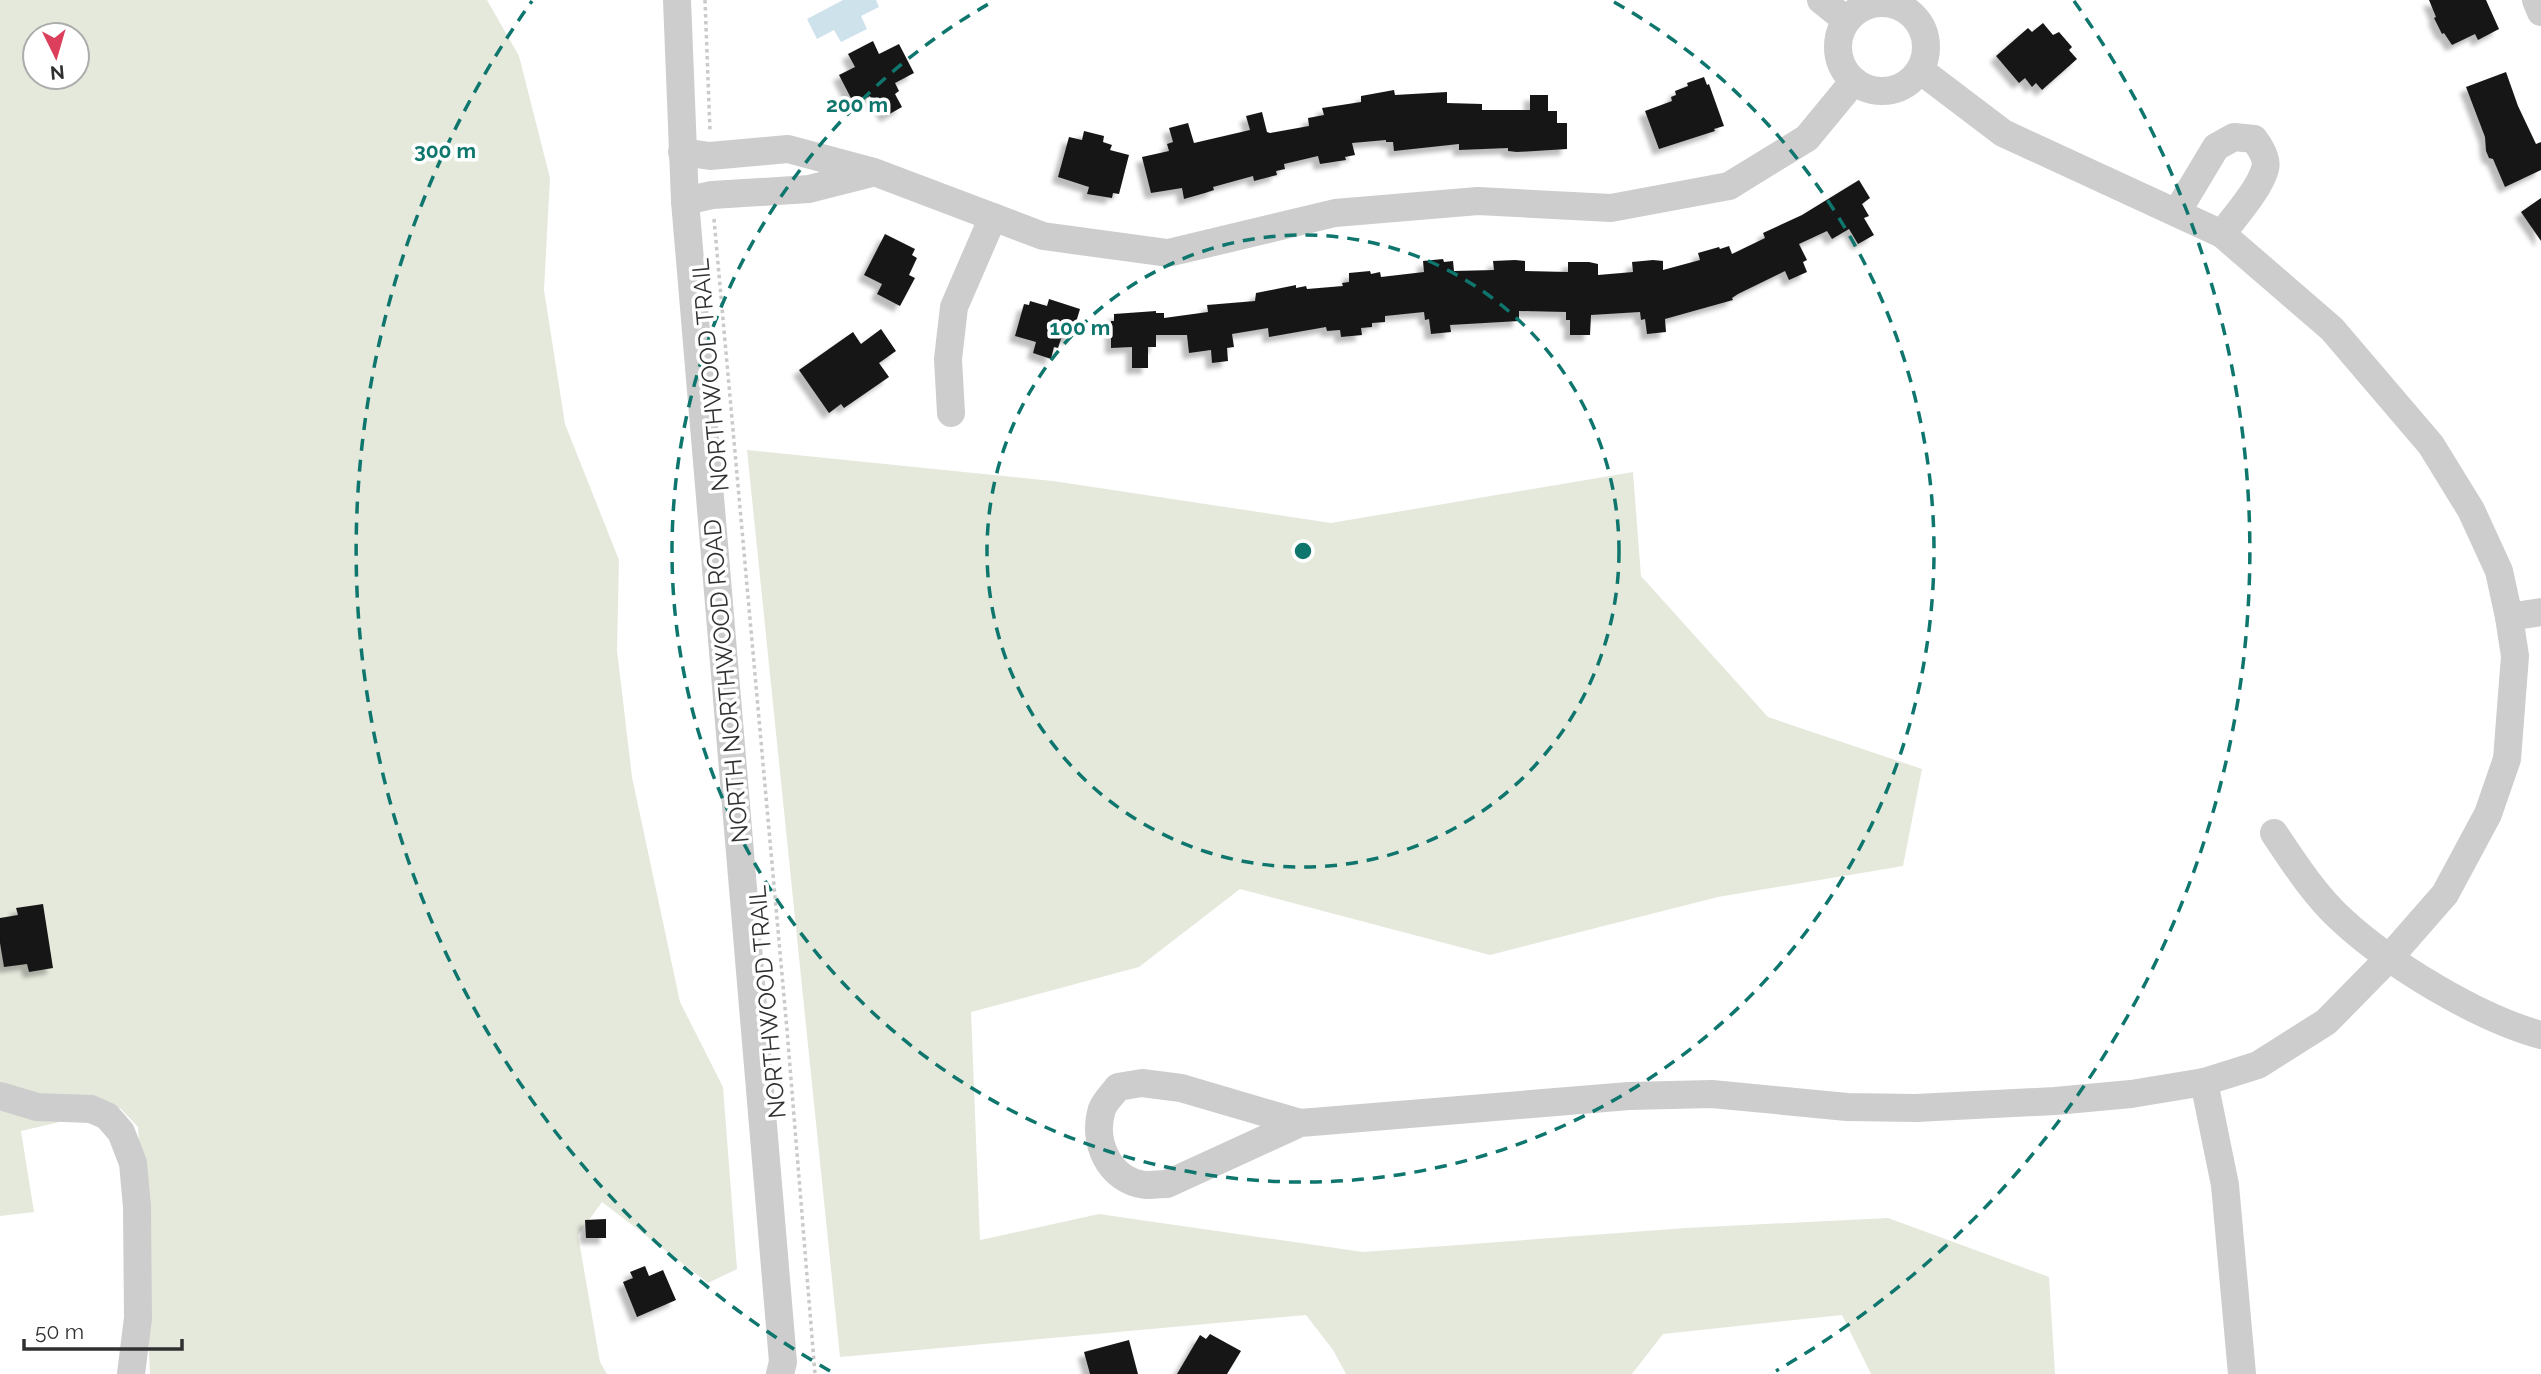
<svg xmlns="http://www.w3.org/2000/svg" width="2541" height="1374" font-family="Raleway,sans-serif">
<defs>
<filter id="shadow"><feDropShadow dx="-6" dy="6" stdDeviation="2" flood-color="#0004"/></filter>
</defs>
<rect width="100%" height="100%" fill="#fff"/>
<g fill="#e5e9dc" fill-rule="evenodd">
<path d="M0,0H487L519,56L550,178L544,290L565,424L619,560L617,650L632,777L680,1002L723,1087L737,1269L708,1283L602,1202L578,1235L600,1362L607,1374H150L138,1127L120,1108L21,1131L34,1212L0,1216ZM35,35H77V77H35Z"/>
<polygon points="747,450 1053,481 1331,523 1633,472 1641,576 1768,717 1922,769 1903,866 1718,897 1490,955 1240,889 1139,967 971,1012 980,1240 1099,1214 1363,1252 1686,1228 1888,1218 2049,1277 2055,1374 1871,1374 1842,1315 1663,1334 1632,1374 1346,1374 1333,1350 1306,1315 840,1357"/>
</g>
<polygon fill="#cde2eb" points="843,0 876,0 879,7 861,16 867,29 841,42 834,30 817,39 807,19"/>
<g fill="#171717" filter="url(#shadow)">
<polygon points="2429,0 2486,0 2499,29 2478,40 2475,34 2452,45 2444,33 2442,34 2434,18 2436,17"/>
<polygon points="2043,23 2053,35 2059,32 2072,47 2069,50 2077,59 2042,90 2036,83 2032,87 2025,78 2019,83 1996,56 2028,28 2032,32"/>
<polygon points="873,41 879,54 899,44 914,73 895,83 899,91 895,94 902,107 886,116 878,102 874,105 870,96 854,104 839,75 855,67 848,54"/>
<polygon points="2506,72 2518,106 2536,144 2541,142 2541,170 2505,187 2493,159 2489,158 2486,151 2485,137 2466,87"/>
<polygon points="1704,77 1707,85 1709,84 1724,126 1714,129 1715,131 1659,149 1645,111 1672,101 1671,97 1676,95 1675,91 1688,86 1687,83"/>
<polygon points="1394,90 1395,95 1447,92 1447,103 1482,104 1482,110 1530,110 1530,95 1548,95 1548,111 1557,111 1557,123 1567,123 1567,149 1517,152 1508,151 1508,148 1459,150 1459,144 1394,151 1393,142 1386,142 1386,140 1352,143 1355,155 1345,157 1346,160 1320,164 1318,156 1284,164 1285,169 1276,171 1277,175 1254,181 1253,176 1213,187 1214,190 1205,193 1184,199 1182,188 1151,193 1142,157 1169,151 1167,144 1173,142 1169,128 1188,123 1194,143 1250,130 1246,116 1262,112 1267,132 1270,133 1309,126 1308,118 1324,115 1322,108 1361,102 1361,96"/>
<polygon points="1084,131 1104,136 1103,142 1112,145 1110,150 1129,155 1119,194 1113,193 1112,198 1087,194 1089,187 1058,177 1069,137 1082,140"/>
<polygon points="1859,180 1870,198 1862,204 1869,216 1864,218 1874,235 1858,244 1849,229 1832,239 1827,231 1799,244 1807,260 1803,262 1807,272 1789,280 1785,271 1738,294 1732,298 1733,300 1665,319 1666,332 1647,334 1645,319 1641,320 1640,312 1591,315 1590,335 1570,335 1570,320 1566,320 1566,312 1519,311 1519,321 1450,325 1451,332 1431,334 1429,319 1425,320 1424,312 1385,316 1385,322 1372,323 1372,327 1361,328 1362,335 1341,337 1340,330 1327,331 1326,327 1269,337 1268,328 1232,334 1234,347 1227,348 1228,361 1212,363 1211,350 1189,353 1187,335 1156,335 1156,347 1148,347 1148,368 1132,368 1132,347 1111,348 1111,321 1114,321 1114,314 1156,311 1156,313 1164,313 1164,318 1208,312 1207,305 1255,301 1256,293 1296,285 1296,288 1306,286 1307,289 1343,286 1342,283 1349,282 1349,273 1370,271 1371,274 1380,272 1381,277 1424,272 1423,261 1443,259 1444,262 1453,261 1454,271 1494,270 1493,261 1515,260 1525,261 1525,271 1568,272 1568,262 1589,262 1598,264 1598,275 1633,272 1632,262 1653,260 1663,261 1663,270 1700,260 1698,253 1719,247 1720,249 1729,246 1732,254 1765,238 1763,233 1802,215"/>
<polygon points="2541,198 2541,241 2521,212"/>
<polygon points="885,234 915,249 912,255 917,258 909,275 915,278 900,306 877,294 882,284 864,275"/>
<polygon points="1049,299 1080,309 1071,339 1062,336 1058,348 1054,347 1051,359 1033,353 1036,342 1015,336 1024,304 1029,305 1030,301 1047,306"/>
<polygon points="881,329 896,351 879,363 889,377 844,408 841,404 829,413 799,370 853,332 861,344"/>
<polygon points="43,904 53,968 29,972 27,964 4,967 0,943 0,918 18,915 16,908"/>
<polygon points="606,1219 606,1238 586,1238 585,1220"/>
<polygon points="645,1266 649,1276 663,1270 676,1300 637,1317 623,1282 633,1278 630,1272"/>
<polygon points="1210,1334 1241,1351 1227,1374 1177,1374 1200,1335 1206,1339"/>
<polygon points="1129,1340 1138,1374 1090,1374 1084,1352"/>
</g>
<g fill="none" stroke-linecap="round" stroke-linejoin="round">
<g stroke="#cacaca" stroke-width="3.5" stroke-dasharray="3.5 3.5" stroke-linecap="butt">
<polyline points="705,0 710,131"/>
<polyline points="714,219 787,1030 815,1374"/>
</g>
<g stroke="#cdcdcd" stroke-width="28">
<polyline points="677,0 685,201 783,1362 780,1374"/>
<polyline points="1821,0 1846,20"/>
<polyline points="2536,0 2541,12"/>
<circle cx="1882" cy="47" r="44"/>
<polyline points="682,152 710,156 788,149 874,172 1043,236 1168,253 1335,213 1478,201 1611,208 1729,186 1807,138 1854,81"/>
<polyline points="685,201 712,195 809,189 872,173"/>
<path d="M2177,212L2216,147L2234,137L2254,139C2260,147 2268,159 2265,169C2259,190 2235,216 2222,234"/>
<polyline points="951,413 948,359 954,307 993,217"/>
<polyline points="2509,617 2541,612"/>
<path d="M2274,833C2294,863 2316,897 2343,921C2391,965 2478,1018 2541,1035"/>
<polyline points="2204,1082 2225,1185 2242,1374"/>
<polyline points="0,1096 37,1107 91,1109 107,1116 121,1132 133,1163 137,1207 138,1318 131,1374"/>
<path d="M1300,1123L1181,1088L1142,1083L1118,1087C1113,1094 1105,1101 1102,1109C1092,1141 1108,1180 1145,1185C1152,1185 1160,1184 1167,1184L1300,1123L1629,1096L1712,1094L1847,1107L1916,1108L2055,1101L2131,1094L2204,1082L2258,1065L2326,1022L2389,958L2445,894L2488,814L2507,759L2515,656L2509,617L2499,571L2471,510L2431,445L2332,329L2222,234L2003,133L1920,70"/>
</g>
</g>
<g fill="none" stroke="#0f766e" stroke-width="3.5" stroke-dasharray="12 9">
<circle cx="1303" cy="551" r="316"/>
<path d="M1614 2A631 631 0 1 1 992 2"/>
<path d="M830 1371A947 947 0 0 1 532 1M2074 1A947 947 0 0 1 1776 1371"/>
</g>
<g text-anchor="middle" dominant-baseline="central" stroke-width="7" stroke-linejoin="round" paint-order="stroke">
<g font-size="24" fill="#303030" stroke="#fff">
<text transform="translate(710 375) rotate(-95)">NORTHWOOD TRAIL</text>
<text transform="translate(726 681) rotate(-95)">NORTH NORTHWOOD ROAD</text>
<text transform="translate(767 1002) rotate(-95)">NORTHWOOD TRAIL</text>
</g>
</g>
<circle cx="1303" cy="551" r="10" fill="#0f766e" stroke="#fff" stroke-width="3.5"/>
<g font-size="21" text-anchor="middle" font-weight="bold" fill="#0f766e" stroke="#fff" stroke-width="7" stroke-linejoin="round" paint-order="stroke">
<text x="857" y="112">200 m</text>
<text x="445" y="158">300 m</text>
<text x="1080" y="335">100 m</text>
</g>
<g transform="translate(56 56) rotate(175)"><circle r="33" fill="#ffffff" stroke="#acacac" stroke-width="2"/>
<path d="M0-5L12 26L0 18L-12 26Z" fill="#db3f5b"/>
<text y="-10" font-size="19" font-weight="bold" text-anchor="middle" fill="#303030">N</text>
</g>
<path d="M24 1339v10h158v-10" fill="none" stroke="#303030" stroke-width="3.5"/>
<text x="35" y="1339" font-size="21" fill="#303030" stroke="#ffffff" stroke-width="5" paint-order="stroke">50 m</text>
</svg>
